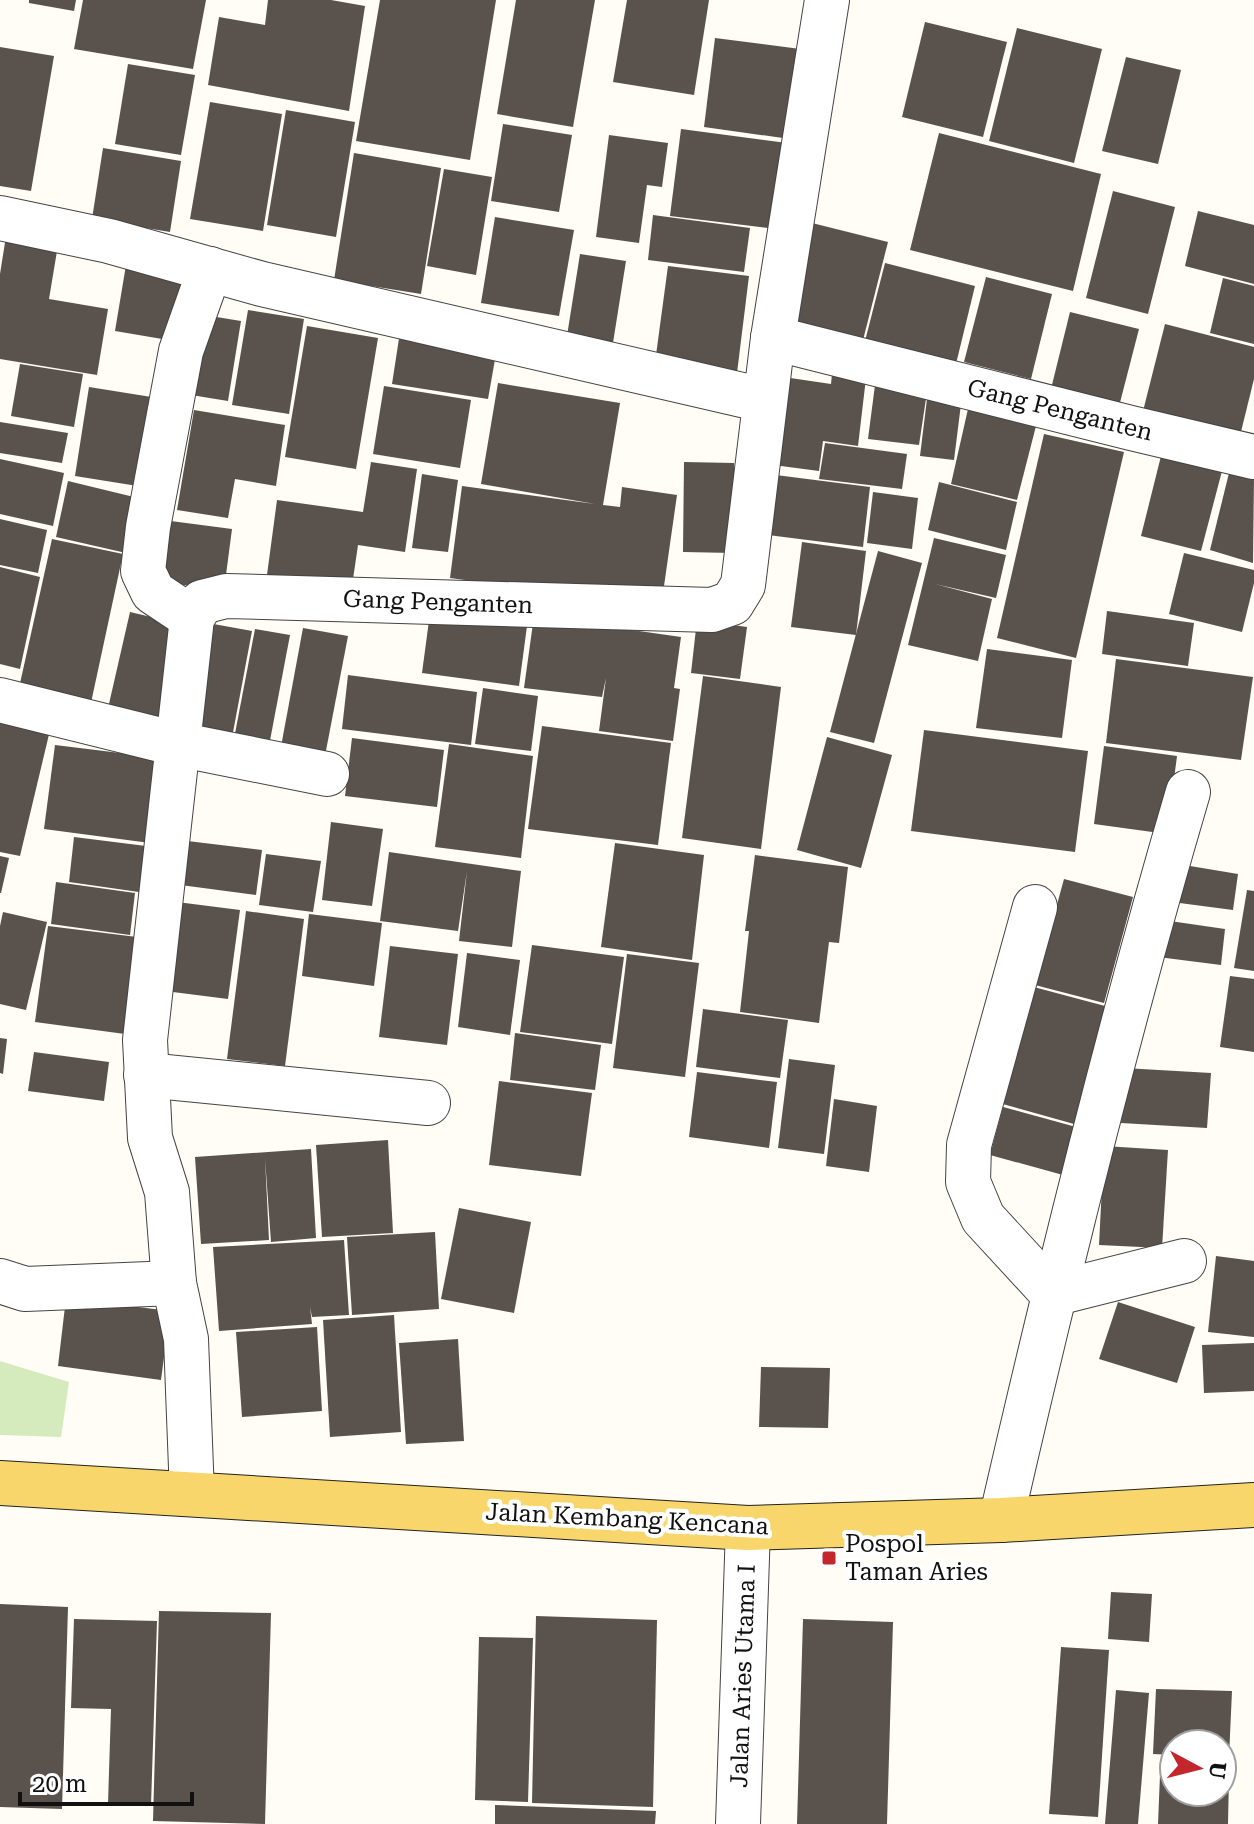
<svg xmlns="http://www.w3.org/2000/svg" width="1254" height="1824" font-family="'Roboto Serif',serif">
<rect width="100%" height="100%" fill="#fffdf5"/>
<polygon fill="#d5ebbd" points="0,1361 69,1382 61,1437 0,1435"/>
<g fill="#5a524d">
<polygon points="29,0 76,0 74,11 29,3"/>
<polygon points="83,0 206,0 193,69 74,49"/>
<polygon points="268,0 331,0 365,6 349,111 208,85 219,17 265,25"/>
<polygon points="380,0 496,0 470,160 356,141"/>
<polygon points="516,0 595,0 573,127 497,114"/>
<polygon points="627,0 709,0 694,95 613,82"/>
<polygon points="925,22 1007,42 983,137 902,117"/>
<polygon points="1017,28 1102,49 1074,163 989,141"/>
<polygon points="715,38 808,50 797,140 704,127"/>
<polygon points="0,47 54,56 31,191 0,186"/>
<polygon points="1126,57 1181,70 1158,164 1102,151"/>
<polygon points="128,64 195,75 181,155 115,144"/>
<polygon points="210,102 282,114 263,231 190,219"/>
<polygon points="286,110 355,122 336,237 267,225"/>
<polygon points="503,124 572,135 559,212 491,201"/>
<polygon points="681,129 787,143 776,229 670,216"/>
<polygon points="939,133 1101,174 1073,291 910,250"/>
<polygon points="609,135 668,143 662,187 647,185 639,243 596,237"/>
<polygon points="103,148 181,161 170,232 92,219"/>
<polygon points="354,153 441,168 421,294 334,280"/>
<polygon points="444,169 492,177 476,275 427,266"/>
<polygon points="1113,191 1175,207 1148,314 1086,298"/>
<polygon points="1198,211 1254,225 1254,284 1185,266"/>
<polygon points="653,215 750,228 744,272 648,260"/>
<polygon points="495,217 574,230 559,316 481,303"/>
<polygon points="812,223 888,242 861,348 785,329"/>
<polygon points="7,230 59,239 49,299 108,309 97,375 0,359 0,274"/>
<polygon points="580,254 626,261 612,349 566,342"/>
<polygon points="885,263 975,286 955,368 864,345"/>
<polygon points="126,265 191,276 180,342 115,331"/>
<polygon points="668,266 749,276 736,381 654,370"/>
<polygon points="986,277 1052,294 1031,379 964,362"/>
<polygon points="1223,278 1254,286 1254,344 1210,333"/>
<polygon points="248,310 304,319 289,414 232,405"/>
<polygon points="1070,312 1139,329 1116,418 1048,401"/>
<polygon points="198,314 241,321 228,401 185,394"/>
<polygon points="1165,324 1254,347 1254,379 1236,452 1139,427"/>
<polygon points="307,326 378,338 356,469 285,457"/>
<polygon points="400,332 497,348 488,399 392,384"/>
<polygon points="20,364 83,374 74,427 11,416"/>
<polygon points="832,374 866,378 858,446 823,441 819,471 759,463 770,375 831,384"/>
<polygon points="498,383 620,403 603,505 620,507 622,487 677,495 663,593 607,599 450,578 462,486 595,504 481,484"/>
<polygon points="875,385 927,392 919,445 868,439"/>
<polygon points="384,386 471,400 460,468 373,454"/>
<polygon points="89,387 164,399 150,488 75,476"/>
<polygon points="927,399 961,404 954,460 920,456"/>
<polygon points="968,409 1036,426 1017,500 951,484"/>
<polygon points="194,410 285,425 276,486 235,479 228,518 177,510"/>
<polygon points="0,422 68,433 62,463 0,453"/>
<polygon points="1044,434 1124,452 1076,658 997,638"/>
<polygon points="825,443 907,454 902,489 819,479"/>
<polygon points="1161,456 1222,471 1201,551 1141,536"/>
<polygon points="0,459 64,473 53,526 0,514"/>
<polygon points="371,462 417,469 405,552 358,545 352,586 267,575 277,500 363,512"/>
<polygon points="684,462 734,463 734,553 683,552"/>
<polygon points="1230,469 1254,477 1253,563 1210,550"/>
<polygon points="761,473 870,487 863,547 753,533"/>
<polygon points="422,474 458,480 448,552 412,548"/>
<polygon points="68,481 138,498 126,553 56,537"/>
<polygon points="939,482 1017,502 1006,550 928,530"/>
<polygon points="873,492 918,498 912,549 867,543"/>
<polygon points="0,519 47,530 38,573 0,565"/>
<polygon points="163,520 232,529 224,590 153,581"/>
<polygon points="934,538 1006,555 996,598 935,584 992,599 978,661 908,645"/>
<polygon points="52,539 123,554 89,712 17,697"/>
<polygon points="802,542 866,551 856,635 791,627"/>
<polygon points="878,551 922,563 874,743 830,732"/>
<polygon points="1184,553 1254,570 1254,583 1242,632 1169,614"/>
<polygon points="0,567 40,577 20,669 0,664"/>
<polygon points="1107,611 1194,623 1188,666 1102,654"/>
<polygon points="130,612 185,625 163,729 106,717"/>
<polygon points="430,613 527,626 519,686 422,673"/>
<polygon points="534,616 681,637 674,688 680,689 673,741 599,731 606,678 602,697 524,688"/>
<polygon points="697,620 747,627 740,679 691,673"/>
<polygon points="208,623 252,631 231,743 186,735"/>
<polygon points="303,628 348,636 324,761 280,752"/>
<polygon points="255,629 290,635 268,751 233,744"/>
<polygon points="987,649 1072,660 1062,738 976,728"/>
<polygon points="1116,659 1253,677 1241,760 1106,743"/>
<polygon points="348,675 477,692 471,745 342,729"/>
<polygon points="703,676 781,687 761,849 682,838"/>
<polygon points="483,688 538,696 531,751 475,744"/>
<polygon points="0,715 51,726 20,856 0,852"/>
<polygon points="542,726 671,743 658,845 528,829"/>
<polygon points="924,730 1088,751 1075,852 911,831"/>
<polygon points="827,737 892,755 861,868 797,850"/>
<polygon points="352,738 444,750 437,807 345,796"/>
<polygon points="449,744 533,756 521,858 435,847"/>
<polygon points="55,745 161,758 150,843 44,829"/>
<polygon points="1104,746 1177,756 1167,834 1094,824"/>
<polygon points="331,822 383,829 372,906 322,900"/>
<polygon points="74,837 146,846 139,892 69,882"/>
<polygon points="179,840 262,850 256,895 173,884"/>
<polygon points="615,843 704,855 692,960 601,947"/>
<polygon points="389,852 521,871 512,947 459,941 467,871 458,931 380,921"/>
<polygon points="266,854 321,861 313,912 259,905"/>
<polygon points="755,855 848,867 839,943 829,942 819,1023 740,1012 749,931 745,931"/>
<polygon points="0,856 9,858 1,893 0,893"/>
<polygon points="1178,864 1238,874 1233,910 1172,902"/>
<polygon points="1064,879 1133,897 1104,1003 1035,985"/>
<polygon points="56,882 135,893 130,935 51,924"/>
<polygon points="1247,890 1254,891 1254,971 1234,968"/>
<polygon points="177,902 240,910 228,999 165,991"/>
<polygon points="246,911 304,919 285,1066 227,1059"/>
<polygon points="3,912 47,922 26,1010 0,1004 0,926"/>
<polygon points="309,914 382,923 374,986 302,976"/>
<polygon points="1163,920 1225,929 1221,965 1158,957"/>
<polygon points="48,926 137,937 125,1034 35,1022"/>
<polygon points="532,945 624,957 612,1044 520,1032"/>
<polygon points="390,946 458,954 447,1045 379,1037"/>
<polygon points="467,953 520,960 510,1035 458,1027"/>
<polygon points="627,954 699,963 685,1077 613,1068"/>
<polygon points="1230,976 1254,979 1254,1052 1220,1047"/>
<polygon points="1030,986 1105,1006 1074,1124 999,1103"/>
<polygon points="703,1009 788,1020 780,1078 696,1067"/>
<polygon points="515,1033 601,1045 595,1090 510,1080"/>
<polygon points="0,1038 7,1039 3,1074 0,1073"/>
<polygon points="34,1052 109,1062 104,1101 28,1091"/>
<polygon points="789,1059 835,1065 824,1154 778,1148"/>
<polygon points="1124,1068 1211,1073 1207,1128 1121,1123"/>
<polygon points="697,1072 777,1082 769,1148 689,1137"/>
<polygon points="499,1081 592,1093 581,1176 489,1165"/>
<polygon points="834,1099 877,1106 869,1172 826,1166"/>
<polygon points="1003,1107 1076,1127 1063,1175 990,1155"/>
<polygon points="388,1140 393,1233 322,1237 316,1145"/>
<polygon points="1104,1146 1168,1150 1162,1248 1099,1245"/>
<polygon points="311,1149 316,1238 271,1242 265,1158 269,1240 201,1244 195,1157"/>
<polygon points="459,1208 531,1222 514,1313 441,1299"/>
<polygon points="435,1232 439,1309 352,1315 347,1237"/>
<polygon points="344,1240 349,1315 312,1317 310,1307 312,1324 219,1331 213,1247"/>
<polygon points="1216,1256 1254,1261 1254,1337 1208,1332"/>
<polygon points="66,1298 170,1311 161,1380 58,1366"/>
<polygon points="1118,1302 1195,1327 1177,1383 1099,1359"/>
<polygon points="394,1315 401,1432 330,1437 323,1320"/>
<polygon points="317,1327 322,1411 242,1417 236,1332"/>
<polygon points="458,1339 464,1441 406,1444 399,1343"/>
<polygon points="1254,1343 1254,1391 1204,1393 1202,1345"/>
<polygon points="761,1367 830,1368 828,1428 759,1427"/>
<polygon points="1111,1592 1152,1594 1149,1642 1108,1639"/>
<polygon points="0,1604 68,1607 62,1809 0,1807"/>
<polygon points="159,1611 271,1613 265,1824 153,1821"/>
<polygon points="536,1616 657,1620 653,1807 532,1803"/>
<polygon points="74,1619 157,1621 151,1805 108,1804 111,1709 71,1708"/>
<polygon points="803,1619 893,1622 887,1824 797,1824"/>
<polygon points="479,1637 533,1638 528,1802 475,1800"/>
<polygon points="1061,1647 1109,1650 1098,1817 1049,1814"/>
<polygon points="1156,1689 1232,1691 1229,1757 1222,1757 1222,1744 1174,1744 1174,1755 1153,1754"/>
<polygon points="1116,1690 1149,1693 1138,1824 1105,1824"/>
<polygon points="1160,1775 1174,1775 1174,1792 1222,1792 1222,1777 1229,1777 1228,1824 1158,1824"/>
<polygon points="495,1805 656,1811 655,1824 495,1824"/>
</g>
<g fill="none" stroke-linecap="round" stroke-linejoin="round">
<defs>
<g id="minor">
<polyline points="0,218 109,241 262,284 764,400"/>
<polyline points="773,338 1131,428 1254,457"/>
<polyline points="192,618 153,592 143,571 148,527 181,351 210,269"/>
<polyline points="0,700 177,744 327,774"/>
<polyline points="1035,907 969,1145 968,1182 983,1218 1053,1294"/>
<polyline points="146,1075 428,1103"/>
<polyline points="0,1281 25,1289 174,1283"/>
<polyline points="1053,1294 1184,1261"/>
<polyline points="192,1494 186,1339 174,1283 167,1192 150,1138 145,1040 192,618 202,602 226,596 712,610 732,603 743,585 773,338 827,0"/>
<path d="M1001,1520C1057,1276 1117,1033 1188,792"/>
<polyline points="738,1824 748,1528"/>
</g>
<polyline id="primary" points="0,1483 748,1528 1001,1520 1254,1505"/>
</defs>
<use href="#minor" stroke="#444" stroke-width="46"/>
<use href="#primary" stroke="#222" stroke-width="46"/>
<use href="#minor" stroke="#fff" stroke-width="44"/>
<use href="#primary" stroke="#f9d66b" stroke-width="44"/>
</g>
<rect fill="#c4262e" stroke="#fff" stroke-width="3" x="821" y="1550" width="16" height="16" rx="4"/>
<g text-anchor="middle" dominant-baseline="central" stroke-width="8" stroke-linejoin="round" paint-order="stroke">
<g font-size="24" fill="#111" stroke="#fff">
<text transform="translate(1060 410) rotate(14)">Gang Penganten</text>
<text transform="translate(438 602) rotate(2)">Gang Penganten</text>
<text transform="translate(627 1519) rotate(3)">Jalan Kembang Kencana</text>
<text transform="translate(743 1676) rotate(-88)">Jalan Aries Utama I</text>
</g>
<g font-size="24" fill="#111" stroke="#fff" text-anchor="start">
<text x="845" y="1544">Pospol<tspan x="845" dy="28">Taman Aries</tspan></text>
</g>
</g>
<g transform="translate(1198 1768) rotate(97)"><circle r="38" fill="#ffffff" stroke="#a0a0a0" stroke-width="2"/>
<path d="M0-6L14 30L0 20L-14 30Z" fill="#c4262e"/>
<text y="-12" font-size="22" font-weight="bold" text-anchor="middle" fill="#111111">U</text>
</g>
<path d="M20 1792v12h172v-12" fill="none" stroke="#111111" stroke-width="4"/>
<text x="32" y="1792" font-size="24" fill="#111111" stroke="#ffffff" stroke-width="6" paint-order="stroke">20 m</text>
</svg>
